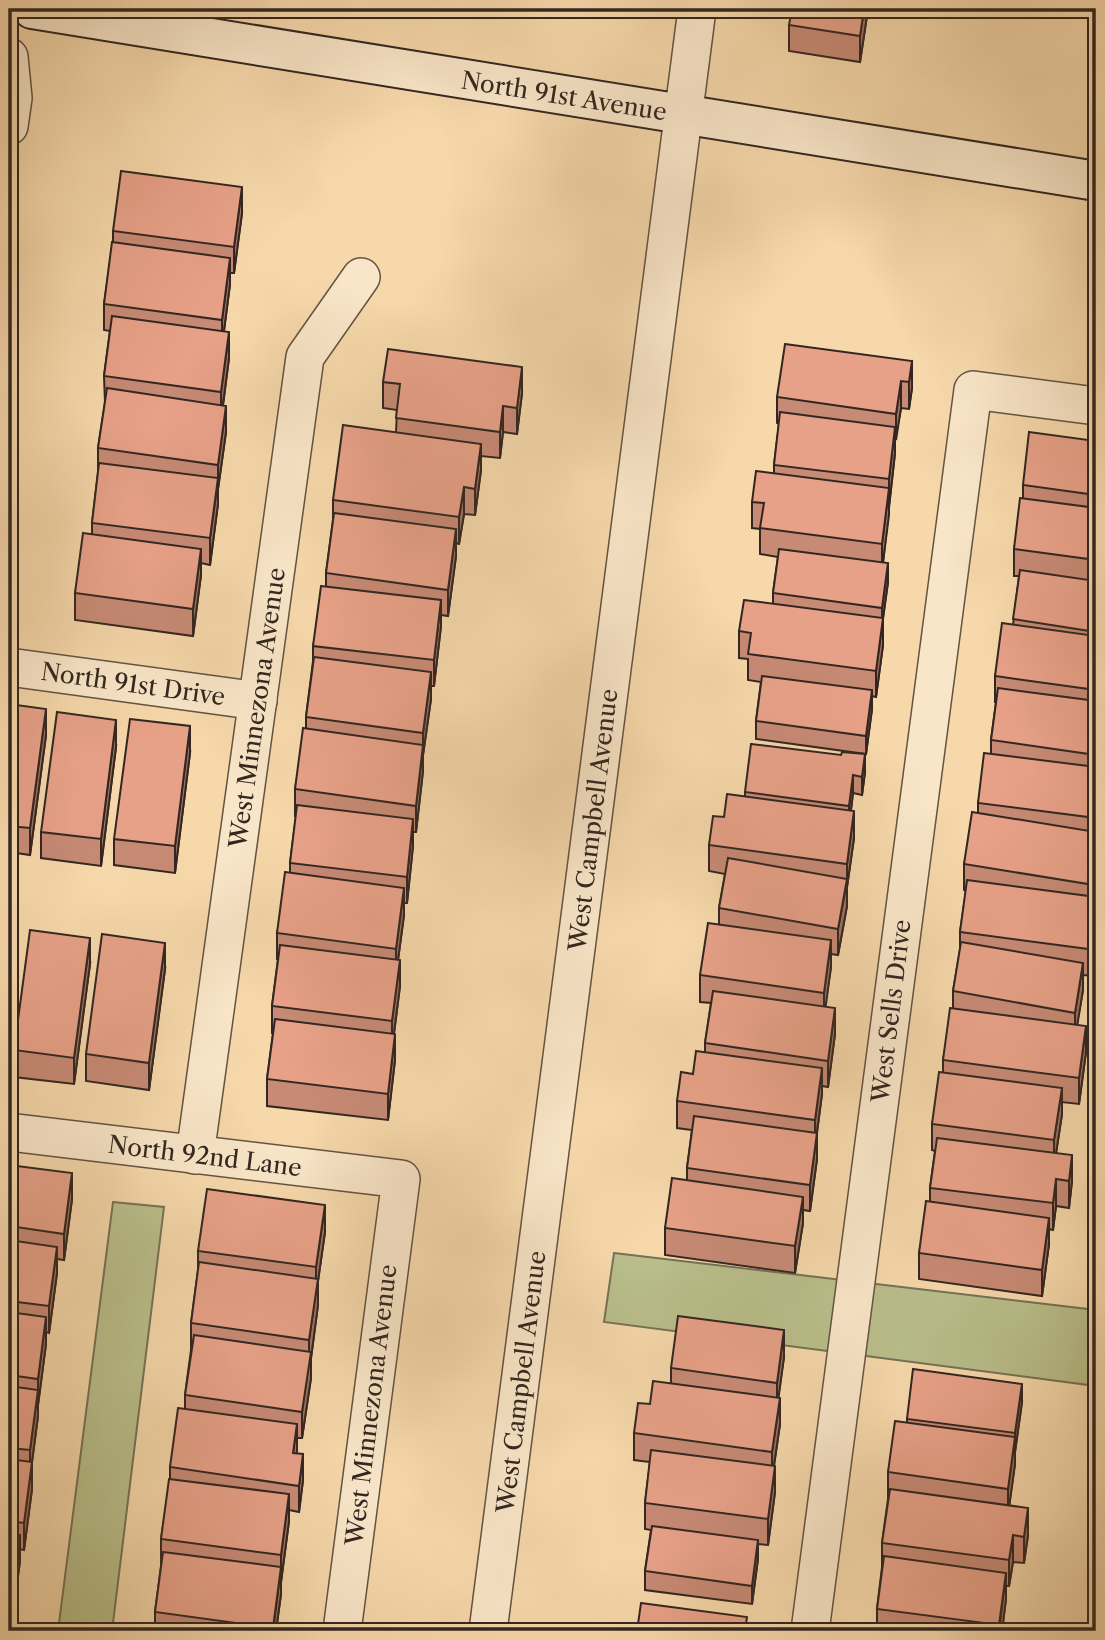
<svg xmlns="http://www.w3.org/2000/svg" width="1105" height="1640" font-family="'Libre Caslon Text',serif">
<rect width="100%" height="100%" fill="#f6d8aa"/>
<filter id="stains"><feTurbulence type="fractalNoise" baseFrequency=".00286" numOctaves="4"/><feColorMatrix values="0 0 0 0 .2 0 0 0 0 .09 0 0 0 0 .02 0 0 0 .5 -.17"/></filter>
<radialGradient id="worn" r=".72"><stop offset=".6" stop-color="#630" stop-opacity="0"/><stop offset="1" stop-color="#630" stop-opacity=".3"/></radialGradient>
<g fill="#b9bf8b" stroke="#767256" stroke-width="2">
<polygon points="113,1202 164,1207 112,1631 58,1631"/>
<polygon points="614,1253 1096,1310 1096,1386 604,1322"/>
</g>
<g fill="none" stroke-linecap="round" stroke-linejoin="round">
<defs>
<g id="street">
<polyline points="9,57 13,98 9,126"/>
<polyline points="9,667 258,701"/>
<polyline points="9,1132 401,1179 342,1631"/>
<polyline points="195,1155 305,357 361,277"/>
<polyline points="488,1631 697,9"/>
<polyline points="810,1631 973,390 1096,406"/>
</g>
<polyline id="secondary" points="32,9 1096,181"/>
</defs>
<use href="#street" stroke="#645243" stroke-width="40"/>
<use href="#secondary" stroke="#332621" stroke-width="42"/>
<use href="#street" stroke="#f9e6c8" stroke-width="37"/>
<use href="#secondary" stroke="#f9e6c8" stroke-width="38"/>
</g>
<g fill="#c78a75" stroke="#332621" stroke-width="2">
<polygon points="868,9 860,62 789,51 789,25"/>
<polygon points="242,213 234,273 230,273 230,284 224,331 229,358 223,406 226,432 218,489 218,504 210,565 201,563 201,575 193,636 75,620 75,593 92,534 92,523 98,472 98,448 105,403 104,376 110,331 104,330 104,304 113,242 113,231"/>
<polygon points="912,361 912,388 909,409 901,408 895,440 895,453 883,563 888,582 883,618 883,645 876,697 872,696 872,709 866,754 756,739 756,721 761,682 748,680 748,659 739,658 739,631 773,604 773,593 778,557 760,554 760,529 752,528 752,502 774,474 774,465 779,424 777,423 777,397"/>
<polygon points="383,382 522,393 517,434 503,432 500,458 481,456 481,470 475,515 464,514 459,544 456,543 456,556 448,616 441,615 441,626 434,686 431,686 431,699 423,755 423,771 416,832 413,832 413,846 407,903 404,903 404,915 398,960 400,986 394,1034 395,1060 388,1120 267,1106 267,1079 273,1033 272,1033 272,1006 278,959 277,959 277,933 290,873 290,863 296,816 295,816 295,789 306,729 306,717 313,661 313,646 326,587 326,573 333,520 333,500 396,432 397,410 383,408"/>
<polygon points="1096,441 1096,858 1090,896 1096,897 1096,976 1083,975 1083,990 1077,1024 1086,1052 1079,1104 1062,1102 1062,1114 1056,1153 1072,1181 1069,1208 1056,1206 1053,1230 1049,1229 1049,1244 1042,1296 919,1279 919,1253 930,1201 930,1188 935,1151 932,1150 932,1124 943,1072 943,1060 953,1008 953,991 960,950 960,932 966,891 964,890 964,864 978,813 978,803 991,754 991,740 996,702 995,702 995,676 1013,625 1019,576 1014,576 1014,549 1023,499 1023,485"/>
<polygon points="9,704 46,735 30,855 9,852"/>
<polygon points="116,747 101,866 41,858 41,832"/>
<polygon points="190,753 175,873 114,865 114,839"/>
<polygon points="865,772 862,795 853,793 851,811 854,838 847,887 847,906 838,955 831,954 831,967 825,1006 835,1034 828,1087 822,1086 822,1094 817,1133 817,1159 810,1211 803,1210 803,1223 795,1273 665,1255 665,1228 687,1181 687,1168 692,1130 677,1128 677,1101 705,1052 705,1043 711,1003 700,1002 700,975 719,925 719,908 725,874 709,871 709,845 724,817 745,796 745,792"/>
<polygon points="90,964 74,1084 14,1077 14,1050"/>
<polygon points="165,969 149,1090 86,1081 86,1054"/>
<polygon points="9,1165 72,1199 64,1260 57,1259 57,1273 49,1333 46,1332 46,1344 38,1405 38,1416 32,1462 32,1489 24,1550 20,1549 20,1561 12,1621 9,1621"/>
<polygon points="325,1232 318,1281 318,1305 311,1358 311,1378 302,1438 297,1438 297,1453 303,1480 299,1512 289,1510 289,1521 281,1582 281,1594 276,1631 152,1631 155,1624 155,1612 161,1566 161,1539 170,1479 170,1467 185,1409 185,1395 191,1350 191,1323 198,1270 198,1251"/>
<polygon points="784,1357 778,1398 780,1424 774,1466 775,1492 768,1545 758,1544 758,1559 752,1604 645,1590 645,1571 651,1530 645,1529 645,1503 650,1462 634,1460 634,1433 650,1404 671,1383 671,1368"/>
<polygon points="1022,1402 1015,1452 1015,1464 1009,1506 1028,1535 1024,1563 1013,1562 1009,1586 1006,1586 1006,1599 1002,1631 870,1631 877,1625 877,1609 882,1567 882,1543 888,1499 888,1472 907,1422 907,1419"/>
<polygon points="1096,1551 1096,1597 1094,1596 1094,1570"/>
</g>
<g fill="#a2715f" stroke="#332621" stroke-width="2">
<polygon points="864,9 868,9 860,62 860,36"/>
<polygon points="995,9 1020,9 995,17"/>
<polygon points="242,187 242,213 234,273 234,247"/>
<polygon points="230,258 230,284 222,346 222,320"/>
<polygon points="229,332 229,358 221,419 221,392"/>
<polygon points="912,361 912,388 909,409 909,382"/>
<polygon points="522,367 522,393 517,434 517,408"/>
<polygon points="901,381 901,408 896,440 896,414"/>
<polygon points="226,406 226,432 218,489 218,504 210,565 210,538 218,481 218,465"/>
<polygon points="503,406 503,432 500,458 500,432"/>
<polygon points="895,427 895,453 889,506 889,479"/>
<polygon points="481,444 481,470 475,515 475,489"/>
<polygon points="464,487 464,514 459,544 459,517"/>
<polygon points="889,488 889,515 882,570 882,544"/>
<polygon points="456,529 456,556 448,616 448,590"/>
<polygon points="201,549 201,575 193,636 193,609"/>
<polygon points="888,563 888,582 882,626 882,608"/>
<polygon points="441,600 441,626 434,686 434,660"/>
<polygon points="883,618 883,645 876,697 876,671"/>
<polygon points="431,672 431,699 423,755 423,771 416,832 416,806 423,749 423,733"/>
<polygon points="872,690 872,709 866,754 866,736"/>
<polygon points="46,709 46,735 30,855 30,828"/>
<polygon points="116,720 116,747 101,866 101,839"/>
<polygon points="190,726 190,753 175,873 175,846"/>
<polygon points="865,754 865,772 862,795 862,777"/>
<polygon points="853,775 853,793 849,824 849,806"/>
<polygon points="854,811 854,838 847,887 847,906 838,955 838,929 847,882 847,864"/>
<polygon points="413,819 413,846 407,903 407,877"/>
<polygon points="1096,832 1096,858 1088,911 1088,884"/>
<polygon points="404,888 404,915 396,975 396,949"/>
<polygon points="17,931 17,957 9,1022 9,995"/>
<polygon points="90,938 90,964 74,1084 74,1058"/>
<polygon points="831,940 831,967 824,1019 824,993"/>
<polygon points="165,943 165,969 149,1090 149,1063"/>
<polygon points="400,960 400,986 392,1048 392,1021"/>
<polygon points="1083,963 1083,990 1075,1039 1075,1013"/>
<polygon points="835,1008 835,1034 828,1087 828,1061"/>
<polygon points="1086,1026 1086,1052 1079,1104 1079,1078"/>
<polygon points="395,1034 395,1060 388,1120 388,1094"/>
<polygon points="822,1068 822,1094 815,1146 815,1120"/>
<polygon points="1062,1088 1062,1114 1054,1167 1054,1140"/>
<polygon points="817,1133 817,1159 810,1211 810,1185"/>
<polygon points="1072,1155 1072,1181 1069,1208 1069,1181"/>
<polygon points="72,1173 72,1199 64,1260 64,1234"/>
<polygon points="1056,1179 1056,1206 1053,1230 1053,1203"/>
<polygon points="803,1197 803,1223 795,1273 795,1246"/>
<polygon points="325,1205 325,1232 318,1281 318,1305 311,1358 311,1378 302,1438 302,1412 309,1359 309,1340 316,1291 316,1267"/>
<polygon points="1049,1218 1049,1244 1042,1296 1042,1270"/>
<polygon points="57,1247 57,1273 49,1333 49,1306"/>
<polygon points="46,1317 46,1344 38,1405 38,1416 30,1477 30,1450 38,1390 38,1379"/>
<polygon points="784,1330 784,1357 777,1409 777,1383"/>
<polygon points="1022,1384 1022,1402 1015,1452 1015,1433"/>
<polygon points="780,1398 780,1424 772,1478 772,1452"/>
<polygon points="297,1424 297,1451 293,1479 293,1453"/>
<polygon points="1015,1437 1015,1464 1008,1515 1008,1489"/>
<polygon points="303,1454 303,1480 299,1512 299,1486"/>
<polygon points="32,1462 32,1489 24,1550 24,1523"/>
<polygon points="775,1466 775,1492 768,1545 768,1519"/>
<polygon points="289,1494 289,1521 281,1582 281,1555"/>
<polygon points="1028,1508 1028,1535 1024,1563 1024,1537"/>
<polygon points="20,1535 20,1561 12,1621 12,1595"/>
<polygon points="1013,1535 1013,1562 1009,1586 1009,1560"/>
<polygon points="758,1540 758,1559 752,1604 752,1586"/>
<polygon points="281,1567 281,1594 276,1631 273,1631"/>
<polygon points="1006,1573 1006,1599 1002,1631 999,1631"/>
</g>
<g fill="#e7a188" stroke="#332621" stroke-width="2">
<polygon points="792,9 864,9 860,36 789,25"/>
<polygon points="121,171 242,187 234,247 113,231"/>
<polygon points="112,242 230,258 222,320 104,304"/>
<polygon points="112,316 229,332 221,392 104,376"/>
<polygon points="785,344 912,361 909,382 901,381 896,414 777,397"/>
<polygon points="388,349 522,367 517,408 503,406 500,432 396,418 400,384 383,382"/>
<polygon points="107,388 226,406 218,465 98,448"/>
<polygon points="780,412 895,427 889,479 774,465"/>
<polygon points="343,425 481,444 475,489 464,487 459,517 333,500"/>
<polygon points="1029,432 1096,441 1096,495 1023,485"/>
<polygon points="99,463 218,478 210,538 92,523"/>
<polygon points="756,471 889,488 882,544 760,528 764,503 752,502"/>
<polygon points="1020,498 1096,508 1096,560 1014,549"/>
<polygon points="334,513 456,529 448,590 326,573"/>
<polygon points="83,533 201,549 193,609 75,593"/>
<polygon points="779,549 888,563 882,608 773,593"/>
<polygon points="1020,570 1096,581 1096,632 1013,619"/>
<polygon points="321,586 441,600 434,660 313,646"/>
<polygon points="744,600 883,618 876,671 748,654 751,633 739,631"/>
<polygon points="1002,623 1096,636 1096,690 995,676"/>
<polygon points="314,657 431,672 423,733 306,717"/>
<polygon points="762,676 872,690 866,736 756,721"/>
<polygon points="998,688 1096,701 1096,755 991,740"/>
<polygon points="9,704 46,709 30,828 9,826"/>
<polygon points="57,712 116,720 101,839 41,832"/>
<polygon points="130,719 190,726 175,846 114,839"/>
<polygon points="303,728 423,745 416,806 295,789"/>
<polygon points="751,744 841,755 842,752 865,754 862,777 853,775 849,806 745,792"/>
<polygon points="984,753 1096,767 1096,818 978,803"/>
<polygon points="727,794 854,811 847,864 709,845 713,816 724,817"/>
<polygon points="297,805 413,819 407,877 290,863"/>
<polygon points="972,812 1096,832 1088,884 964,864"/>
<polygon points="728,858 847,879 838,929 719,908"/>
<polygon points="285,872 404,888 396,949 277,933"/>
<polygon points="967,880 1096,897 1096,950 960,932"/>
<polygon points="708,923 831,940 824,993 700,975"/>
<polygon points="9,930 17,931 9,995"/>
<polygon points="30,930 90,938 74,1058 14,1050"/>
<polygon points="102,934 165,943 149,1063 86,1054"/>
<polygon points="961,942 1083,963 1075,1013 953,991"/>
<polygon points="280,945 400,960 392,1021 272,1006"/>
<polygon points="713,991 835,1008 828,1061 705,1043"/>
<polygon points="950,1008 1086,1026 1079,1078 943,1060"/>
<polygon points="275,1019 395,1034 388,1094 267,1079"/>
<polygon points="696,1051 822,1068 815,1120 677,1101 681,1072 693,1074"/>
<polygon points="939,1072 1062,1088 1054,1140 932,1124"/>
<polygon points="694,1116 817,1133 810,1185 687,1168"/>
<polygon points="937,1138 1072,1155 1069,1181 1056,1179 1053,1203 930,1188"/>
<polygon points="9,1165 72,1173 64,1234 9,1226"/>
<polygon points="672,1178 803,1197 795,1246 665,1228"/>
<polygon points="207,1189 325,1205 316,1267 198,1251"/>
<polygon points="926,1201 1049,1218 1042,1270 919,1253"/>
<polygon points="9,1240 57,1247 49,1306 9,1301"/>
<polygon points="199,1262 318,1279 309,1340 191,1323"/>
<polygon points="9,1312 46,1317 38,1379 9,1375"/>
<polygon points="678,1316 784,1330 777,1383 671,1368"/>
<polygon points="194,1335 311,1352 302,1412 185,1395"/>
<polygon points="913,1369 1022,1384 1015,1433 907,1419"/>
<polygon points="653,1381 780,1398 772,1452 634,1433 638,1403 650,1404"/>
<polygon points="9,1386 38,1390 30,1450 9,1448"/>
<polygon points="178,1408 297,1424 293,1453 303,1454 299,1486 170,1467"/>
<polygon points="895,1421 1015,1437 1008,1489 888,1472"/>
<polygon points="651,1450 775,1466 768,1519 645,1503"/>
<polygon points="9,1459 32,1462 24,1523 9,1521"/>
<polygon points="169,1479 289,1494 281,1555 161,1539"/>
<polygon points="890,1489 1028,1508 1024,1537 1013,1535 1009,1560 882,1543"/>
<polygon points="652,1526 758,1540 752,1586 645,1571"/>
<polygon points="9,1533 20,1535 12,1595 9,1594"/>
<polygon points="1096,1551 1096,1570 1094,1570"/>
<polygon points="163,1552 281,1567 273,1628 155,1612"/>
<polygon points="884,1556 1006,1573 999,1625 877,1609"/>
<polygon points="641,1603 747,1617 745,1631 637,1631"/>
<polygon points="153,1624 209,1631 152,1631"/>
<polygon points="871,1624 927,1631 870,1631"/>
</g>
<g text-anchor="middle" dominant-baseline="central" stroke-width="6" stroke-linejoin="round" paint-order="stroke">
<g font-size="24" fill="#332621" stroke="#f9e6c8">
<text transform="translate(564 96) rotate(9)">North 91st Avenue</text>
<text transform="translate(133 684) rotate(8)">North 91st Drive</text>
<text transform="translate(257 708) rotate(-82)">West Minnezona Avenue</text>
<text transform="translate(593 820) rotate(-83)">West Campbell Avenue</text>
<text transform="translate(891 1011) rotate(-83)">West Sells Drive</text>
<text transform="translate(205 1156) rotate(7)">North 92nd Lane</text>
<text transform="translate(521 1382) rotate(-83)">West Campbell Avenue</text>
<text transform="translate(371 1405) rotate(-83)">West Minnezona Avenue</text>
</g>
</g>
<rect width="1105" height="1640" fill="none" stroke="#f6d8aa" stroke-width="35"/>
<rect x="10" y="10" width="1084" height="1619" fill="none" stroke="#332621" stroke-width="3.5"/>
<rect x="18" y="18" width="1070" height="1605" fill="none" stroke="#332621" stroke-width="2"/>
<rect width="100%" height="100%" filter="url(#stains)"/>
<rect width="100%" height="100%" fill="url(#worn)"/>
</svg>
